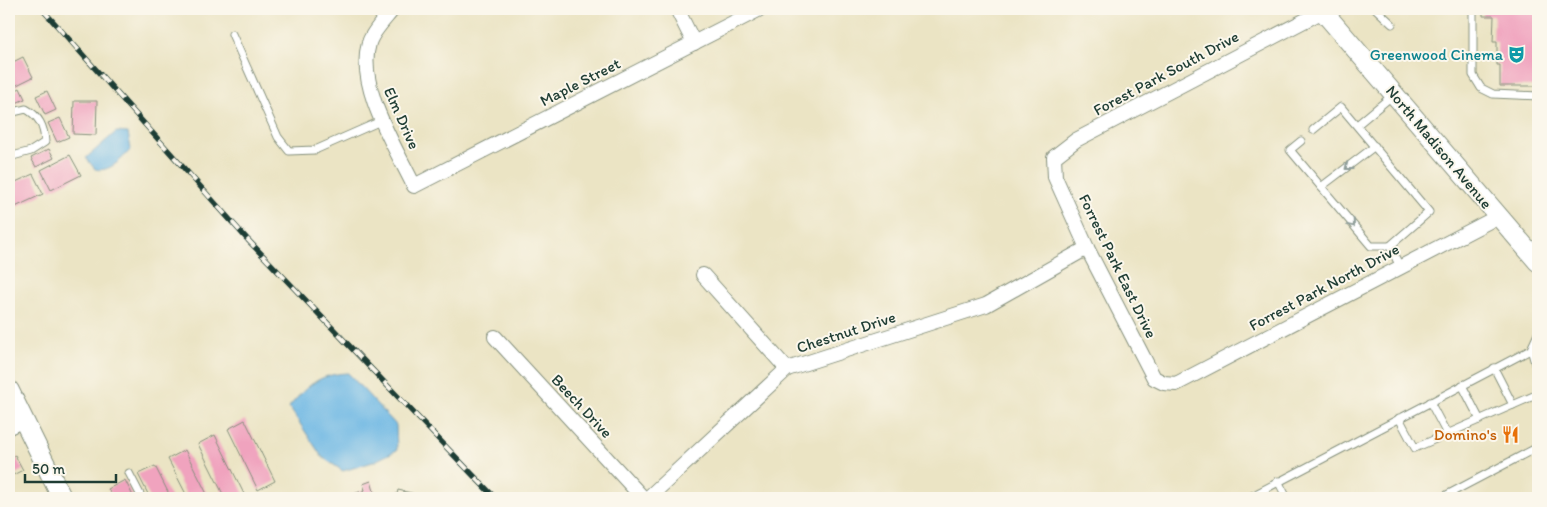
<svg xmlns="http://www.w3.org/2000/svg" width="1547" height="507" font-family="Itim,sans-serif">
<rect width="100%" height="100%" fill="#fbf7ec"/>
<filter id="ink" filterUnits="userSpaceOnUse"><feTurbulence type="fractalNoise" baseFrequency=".02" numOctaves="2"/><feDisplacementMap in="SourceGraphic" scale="10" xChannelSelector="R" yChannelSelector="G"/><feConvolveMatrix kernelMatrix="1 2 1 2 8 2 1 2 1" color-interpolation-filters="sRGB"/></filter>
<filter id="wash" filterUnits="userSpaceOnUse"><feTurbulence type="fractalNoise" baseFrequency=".0096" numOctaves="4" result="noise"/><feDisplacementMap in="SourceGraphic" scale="20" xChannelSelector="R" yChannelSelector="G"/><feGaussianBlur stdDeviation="1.12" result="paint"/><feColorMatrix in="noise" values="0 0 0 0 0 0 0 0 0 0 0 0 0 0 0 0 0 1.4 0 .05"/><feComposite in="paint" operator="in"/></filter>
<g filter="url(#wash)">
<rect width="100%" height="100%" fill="#ebe4c4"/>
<g fill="#6ab6e3" stroke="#447a8c">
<path d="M116,132L128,133L131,149C122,159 109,173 95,169L86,158Z"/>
<path d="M348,373L396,425L397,450L373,462L343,471L322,457L289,407C307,386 318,374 348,373Z"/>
</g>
<g id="blocks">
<g fill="#f0a3be">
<polygon points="1483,9 1538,9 1538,86 1500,86 1500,65 1497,65 1497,42 1493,42 1494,16 1483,16"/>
<polygon points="23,57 33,77 9,89 9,64"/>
<polygon points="20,88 25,99 9,106 9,94"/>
<polygon points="47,91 56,110 45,115 36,96"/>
<polygon points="74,101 97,101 96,135 73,134"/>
<polygon points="60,118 69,137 57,142 48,123"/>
<polygon points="49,149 54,158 36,167 31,158"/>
<polygon points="70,155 81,175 51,190 41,170"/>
<polygon points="33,174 43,194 13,208 9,200 9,185"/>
<polygon points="245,420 275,481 258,490 228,429"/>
<polygon points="215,435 245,496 241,498 225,498 198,444"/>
<polygon points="185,450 209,498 188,498 168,459"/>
<polygon points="15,455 23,470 9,477 9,459"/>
<polygon points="155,466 171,498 150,498 138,474"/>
<polygon points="125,480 134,498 113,498 108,489"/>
<polygon points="371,481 376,498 342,498 365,490 363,484"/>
<polygon points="398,490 429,497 429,498 396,498"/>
</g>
</g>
</g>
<g filter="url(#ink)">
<use href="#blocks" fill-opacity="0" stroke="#85907c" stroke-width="1"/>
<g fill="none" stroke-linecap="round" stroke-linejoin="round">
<defs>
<g id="service">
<polyline points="1376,9 1392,24"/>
<polyline points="1473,9 1473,75 1481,88 1493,94 1538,96"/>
<polyline points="232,34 278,137 289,151 315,150 383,120"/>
<path d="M9,113L26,109C39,116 44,126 45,142L31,151L9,157"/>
<polyline points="1357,125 1393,95"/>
<polyline points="1313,130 1341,107 1429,212 1390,246 1400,267"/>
<polyline points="1301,141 1290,150 1371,246 1390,246"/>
<polyline points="1321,187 1375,146"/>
<polyline points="1538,334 1531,349 1538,374"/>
<polyline points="1494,368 1513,405"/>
<polyline points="1462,385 1480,420"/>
<polyline points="1430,402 1447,434"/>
<polyline points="1399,418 1415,448 1538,394"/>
<polyline points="129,473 142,498"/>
<polyline points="1278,481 1287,498"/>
<polyline points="1248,498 1538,346"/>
<polyline points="1441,498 1538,447"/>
</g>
<g id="minor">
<path d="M393,9C386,18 372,32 369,43C356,86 396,148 414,186L760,9"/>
<polyline points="677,9 694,43"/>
<polyline points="1323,11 1076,140 1054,157 1055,177 1087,248 1154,378 1164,383 1176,384 1499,216"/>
<polyline points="703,275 787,369"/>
<polyline points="495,337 643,498"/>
<polyline points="9,427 23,420"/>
<polyline points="648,498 787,369 986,305 1087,248"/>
</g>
<g id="secondary">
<polyline points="1321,9 1538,262"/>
<polyline points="9,390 62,498"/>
</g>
</defs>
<use href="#service" stroke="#85907c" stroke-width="9"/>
<use href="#minor" stroke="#85907c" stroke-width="16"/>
<use href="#secondary" stroke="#85907c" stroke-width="21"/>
<use href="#service" stroke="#fff" stroke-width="7"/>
<use href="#minor" stroke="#fff" stroke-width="14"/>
<use href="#secondary" stroke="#fff" stroke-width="19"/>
<defs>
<polyline id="rail" points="42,9 248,240 495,498"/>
</defs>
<use href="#rail" stroke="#1f3d34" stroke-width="5.5"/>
<use href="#rail" stroke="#fbf7ec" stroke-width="4" stroke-dasharray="11" stroke-linecap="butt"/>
</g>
<defs><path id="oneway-chevron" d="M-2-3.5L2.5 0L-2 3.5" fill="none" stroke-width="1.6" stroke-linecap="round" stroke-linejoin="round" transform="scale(1.25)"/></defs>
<g stroke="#8f9e9a">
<use href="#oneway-chevron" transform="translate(1348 167) rotate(142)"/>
<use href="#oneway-chevron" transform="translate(1352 224) rotate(50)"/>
</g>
</g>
<defs>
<symbol id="theatre-bare" viewBox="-9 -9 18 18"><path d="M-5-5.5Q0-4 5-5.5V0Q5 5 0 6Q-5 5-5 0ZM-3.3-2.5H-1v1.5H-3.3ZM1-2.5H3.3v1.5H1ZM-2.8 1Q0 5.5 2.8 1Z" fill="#0f9aa8" stroke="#fbf7ec" stroke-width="2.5" paint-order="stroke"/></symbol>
<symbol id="restaurant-bare" viewBox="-9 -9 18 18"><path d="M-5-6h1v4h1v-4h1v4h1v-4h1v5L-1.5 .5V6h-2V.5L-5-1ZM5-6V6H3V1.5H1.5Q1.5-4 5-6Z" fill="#e8710a" stroke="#fbf7ec" stroke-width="2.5" paint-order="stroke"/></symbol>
</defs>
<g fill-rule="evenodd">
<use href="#theatre-bare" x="1504" y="42" width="25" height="25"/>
<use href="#restaurant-bare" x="1498" y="422" width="25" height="25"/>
</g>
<g text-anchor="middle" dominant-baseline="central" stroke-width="4" stroke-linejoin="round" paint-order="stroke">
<g font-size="16" fill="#0d838f" stroke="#fbf7ec" text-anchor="end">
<text x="1503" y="54">Greenwood Cinema</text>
</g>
<g font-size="16" fill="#1f3d34" stroke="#fbf7ec">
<text transform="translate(1166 73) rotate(-28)">Forest Park South Drive</text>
<text transform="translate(580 82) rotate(-27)">Maple Street</text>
<text transform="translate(402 118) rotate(66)">Elm Drive</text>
<text transform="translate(1439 147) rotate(50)">North Madison Avenue</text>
<text transform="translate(1118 266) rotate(64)">Forrest Park East Drive</text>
<text transform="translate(1324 287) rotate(-28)">Forrest Park North Drive</text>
<text transform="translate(846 332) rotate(-18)">Chestnut Drive</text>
<text transform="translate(582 406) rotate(47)">Beech Drive</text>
</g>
<g font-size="16" fill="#c56008" stroke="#fbf7ec" text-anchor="end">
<text x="1497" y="434">Domino's</text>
</g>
</g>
<rect width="1547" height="507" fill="none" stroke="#fbf7ec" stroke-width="30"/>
<path d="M25 474v8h91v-8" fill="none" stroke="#1f3d34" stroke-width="2.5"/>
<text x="32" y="474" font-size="15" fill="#1f3d34" stroke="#fbf7ec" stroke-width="4" paint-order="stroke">50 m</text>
</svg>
